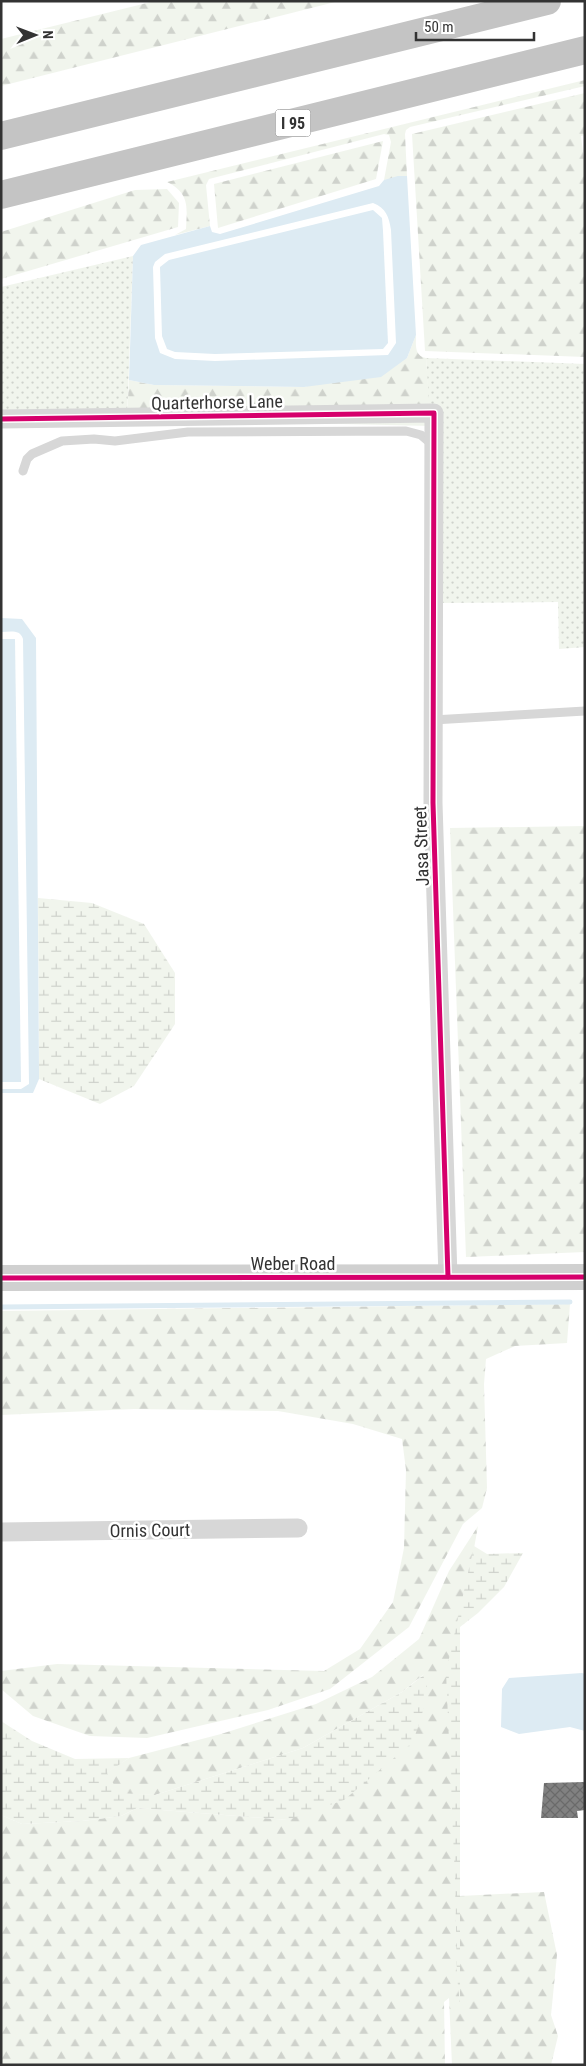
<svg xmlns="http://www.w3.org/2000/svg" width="586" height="2066" font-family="'Roboto Condensed',sans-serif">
<defs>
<pattern id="grass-dots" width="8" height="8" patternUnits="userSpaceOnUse" patternTransform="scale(1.25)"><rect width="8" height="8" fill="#f1f5ed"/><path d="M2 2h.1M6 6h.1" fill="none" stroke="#cfd2cc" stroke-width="1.8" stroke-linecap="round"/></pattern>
<pattern id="forest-firs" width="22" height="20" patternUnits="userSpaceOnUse" patternTransform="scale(1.25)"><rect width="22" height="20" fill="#f1f5ed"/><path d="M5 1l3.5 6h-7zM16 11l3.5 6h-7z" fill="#cfd2cc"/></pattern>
<pattern id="wetland-marsh" width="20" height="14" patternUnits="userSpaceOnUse" patternTransform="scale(1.25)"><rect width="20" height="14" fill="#f1f5ed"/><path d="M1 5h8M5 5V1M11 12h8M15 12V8" fill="none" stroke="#cfd2cc"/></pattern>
<pattern id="building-cross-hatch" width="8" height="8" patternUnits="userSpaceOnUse" patternTransform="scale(1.25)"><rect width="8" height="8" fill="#818181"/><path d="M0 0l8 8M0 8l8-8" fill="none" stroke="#6a6a6a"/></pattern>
</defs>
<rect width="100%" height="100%" fill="#fff"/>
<g fill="url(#grass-dots)">
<polygon points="133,256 127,419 1,419 1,287"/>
<polygon points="426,358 585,364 585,647 559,649 558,602 439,603"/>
</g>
<g fill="url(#forest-firs)">
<polygon points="155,1 339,1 1,86 1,39"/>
<path d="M585,80V86L410,127L406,130L405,134L407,176L384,180L391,142L389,135L384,134L209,179L206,185L210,226L175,235L186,229C187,208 190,193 167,182Z"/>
<polygon points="585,93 585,135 581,136 585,169 585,357 425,351 412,134"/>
<polygon points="383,141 376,179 218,228 214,184"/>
<polygon points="167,189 179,203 178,227 1,279 1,232 135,190"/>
<path d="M416,335C416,345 414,356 426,358L431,426L127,419L129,380L154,385L304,387L407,358Z"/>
<polygon points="585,826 585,1252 466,1257 450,828"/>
<polygon points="570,1304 567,1343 515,1346 486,1359 484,1384 487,1488 482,1508 463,1524 409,1627 330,1689 268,1710 147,1738 90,1736 33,1716 1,1689 1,1671 57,1664 324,1671 360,1649 393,1602 404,1548 406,1470 402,1439 353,1424 278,1411 134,1409 1,1415 1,1311"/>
<polygon points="478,1526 460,1627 460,1896 544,1892 557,1955 551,2015 558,2036 551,2065 452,2065 449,1998 444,2002 445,2065 1,2065 1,1815 22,1824 82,1821 121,1816 137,1808 288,1820 424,1674 402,1692 303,1748 155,1795 119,1794 106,1773 129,1758 221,1734 316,1704 372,1677 419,1639 449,1571"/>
</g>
<g fill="url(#wetland-marsh)">
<polygon points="38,898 92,903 144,924 175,973 175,1024 134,1086 100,1104 39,1079"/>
<polygon points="474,1546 487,1554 523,1553 504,1587 478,1613 460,1627 460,2005 457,1976 455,1879 446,1672"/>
<polygon points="425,1674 428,1695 413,1742 344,1800 288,1820 137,1808 121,1816 82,1821 22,1824 1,1815 1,1721 32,1741 75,1759 129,1758 107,1773 119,1793 155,1795 303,1748 402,1692"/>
</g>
<g fill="#ddebf3" fill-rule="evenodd">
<path d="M398,176H407L416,335L407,358L381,377L304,387L154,385L129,380L133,256L141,245L210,226L212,232L220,234L379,186L384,180ZM373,203C386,208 389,217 391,230L396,343L388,355L215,361L175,359L160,353L155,338L153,267L155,262L165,254Z"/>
<polygon points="373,210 382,218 383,231 388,343 383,349 215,354 175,352 167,349 162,336 160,267 169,260"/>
<path d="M1,618L22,619L36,638L39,1073V1079L33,1093H1V1089H21L29,1084L23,639C20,629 10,632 1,632Z"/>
<polygon points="1,639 15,639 21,1082 1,1082"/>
<polygon points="582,1673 585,1674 585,1731 570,1727 519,1734 501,1727 502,1689 509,1678"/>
</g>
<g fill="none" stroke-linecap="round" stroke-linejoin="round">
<polyline stroke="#ddebf3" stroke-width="5" points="1,1307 570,1302"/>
</g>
<polygon fill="url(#building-cross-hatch)" points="585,1782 585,1810 577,1811 578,1818 541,1818 544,1783"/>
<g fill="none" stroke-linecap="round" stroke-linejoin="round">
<g stroke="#d7d7d7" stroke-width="9">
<polyline points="23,471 27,459 32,454 62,441 94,439 115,441 188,432 406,431 421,435 434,446"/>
<polyline points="433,720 585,711"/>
</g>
<g stroke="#d7d7d7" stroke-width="19">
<polyline points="1,419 434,413 433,803 448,1277"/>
<polyline points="1,1532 298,1528"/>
</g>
<polyline stroke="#d0d0d0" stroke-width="26" points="1,1278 585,1277"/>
<g stroke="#c4c4c4" stroke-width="28">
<polyline points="1,136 547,1"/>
<polyline points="1,195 585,50"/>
</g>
<defs>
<g id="cycleway">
<polyline points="1,419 434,413 433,803 448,1277"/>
<polyline points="1,1278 585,1277"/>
</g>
</defs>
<use href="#cycleway" stroke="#fff" stroke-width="8"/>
<use href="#cycleway" stroke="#d6006c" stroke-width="5"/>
</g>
<g text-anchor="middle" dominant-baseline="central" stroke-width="5" stroke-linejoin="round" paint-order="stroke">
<rect fill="#fff" stroke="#707070" stroke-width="1" x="275.5" y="109.5" width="35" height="27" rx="4"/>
<g font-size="16" font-weight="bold" fill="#333">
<text x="293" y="123">I 95</text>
</g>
<g font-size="18" fill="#333" stroke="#fff">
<text transform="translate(217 402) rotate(-1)">Quarterhorse Lane</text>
<text transform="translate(421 846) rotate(-92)">Jasa Street</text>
<text x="293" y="1263">Weber Road</text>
<text transform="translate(150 1530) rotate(-1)">Ornis Court</text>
</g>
</g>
<rect width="586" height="2066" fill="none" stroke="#333333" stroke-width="5"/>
<g transform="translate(35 35) rotate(89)" stroke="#ffffff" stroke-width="4" paint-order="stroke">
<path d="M0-4L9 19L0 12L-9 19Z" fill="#333333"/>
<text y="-8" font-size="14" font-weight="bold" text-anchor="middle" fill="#333333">N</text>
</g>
<path d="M416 32v8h118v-8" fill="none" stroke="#333333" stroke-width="2.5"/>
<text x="424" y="32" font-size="15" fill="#333333" stroke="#ffffff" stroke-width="4" paint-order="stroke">50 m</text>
</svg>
